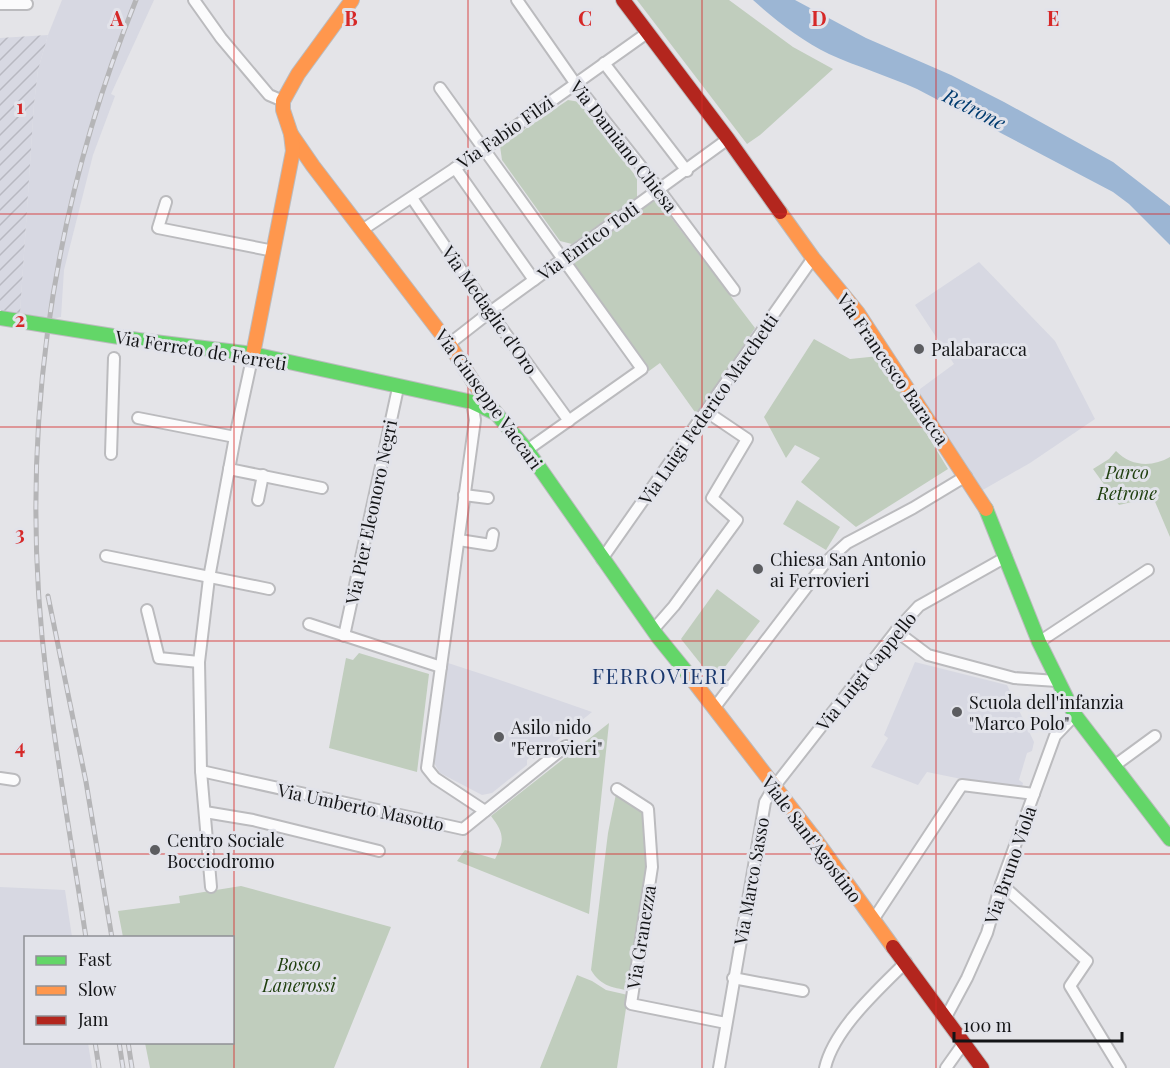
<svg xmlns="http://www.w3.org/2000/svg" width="1170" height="1068" font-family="'Playfair Display',serif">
<defs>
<pattern id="industrial-furrows" width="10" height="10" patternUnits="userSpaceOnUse" patternTransform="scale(1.5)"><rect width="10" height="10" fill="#d7d8e2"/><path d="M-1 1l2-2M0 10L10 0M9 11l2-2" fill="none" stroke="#b8b8c1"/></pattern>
</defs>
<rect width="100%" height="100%" fill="#e4e4e8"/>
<g fill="#d7d8e2">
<polygon points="62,0 154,0 111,94 115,96 93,155 64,270 61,317 52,319 20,313 34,104 38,70 48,35"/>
<polygon points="979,262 1055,341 1095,419 1030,463 981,491 920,394 920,389 954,364 915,305"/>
<polygon points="915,662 1007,685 1034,742 1032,751 1027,753 1019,780 1023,783 1021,791 927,772 918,785 871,767 888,738 884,735"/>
<polygon points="448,663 494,678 592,712 534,759 530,757 527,760 527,765 492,793 482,795 440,773 434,763"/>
<polygon points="0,887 65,890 72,937 26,938 26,1042 88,1043 92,1068 0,1068"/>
</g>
<polygon fill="url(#industrial-furrows)" points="48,35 38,70 34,104 20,313 0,310 0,38"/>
<g fill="#c0cdbd">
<polygon points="637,0 729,0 793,47 833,69 760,135 747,144"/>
<polygon points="568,100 580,102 637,178 637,197 572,244 560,241 502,160 500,146"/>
<polygon points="653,199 657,199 755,328 697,415 660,363 649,371 568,261"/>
<polygon points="814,339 850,359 879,356 948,469 856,527 801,482 820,458 795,445 786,458 764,417"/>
<path d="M1116,451C1131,467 1153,467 1170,457V537L1153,497L1119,505L1093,469L1109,459Z"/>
<polygon points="797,500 840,527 826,550 783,524"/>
<polygon points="717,589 760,621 721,672 712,678 681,639"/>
<polygon points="359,653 429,674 417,772 329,748 346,658 353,660"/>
<path d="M609,723L589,914L457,861L465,850L495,859C505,840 504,833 491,816Z"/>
<path d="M617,789L648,809L652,867L633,991C614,988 601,987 591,970L608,833Z"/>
<polygon points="241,886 391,927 334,1068 150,1068 145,1043 232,1042 232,938 123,937 118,911 180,903 179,896"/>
<polygon points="577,975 592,981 606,990 628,995 617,1068 540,1068"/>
</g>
<path fill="#9cb6d4" d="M753,0H795L866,38L951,75L1004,102L1113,162L1170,206V245L1129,204L1113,192L917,89C888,76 858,67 829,54C802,41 775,20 753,0Z"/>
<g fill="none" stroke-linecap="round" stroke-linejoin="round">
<defs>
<g id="street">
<polyline points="194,0 221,38 269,95 283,101"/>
<polyline points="517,0 575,83 651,179 734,290"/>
<polyline points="0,4 27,4"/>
<polyline points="604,63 687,171"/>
<polyline points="440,88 642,369 527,450"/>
<polyline points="455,168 534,280"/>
<polyline points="412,198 490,312 569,421"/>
<polyline points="166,202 158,228 274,251"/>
<polyline points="362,230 484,149 647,33"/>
<polyline points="449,344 490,312 728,139"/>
<polyline points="472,402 475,420 427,768 435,778 485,811"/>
<polyline points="138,418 235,437"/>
<polyline points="111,454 114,358"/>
<polyline points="229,469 322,488"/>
<polyline points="464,495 488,498"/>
<polyline points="258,500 263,475"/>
<polyline points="459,540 491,545 493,534"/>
<polyline points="106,556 269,589"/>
<polyline points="602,559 813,258"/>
<polyline points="147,610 159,658 199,662"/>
<polyline points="309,624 441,667"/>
<polyline points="653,630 674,606 737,520 712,498 747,439 707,412"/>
<polyline points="896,631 928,655 1014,678 1057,681"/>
<polyline points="344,636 398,388"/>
<polyline points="1039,642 1148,570"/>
<polyline points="715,707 825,563 847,543 913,508 966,476"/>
<polyline points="1114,766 1155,736"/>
<polyline points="201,771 463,829 566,746"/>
<polyline points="0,778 14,780"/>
<polyline points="617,789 648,809 652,867 631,1004 726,1023"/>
<polyline points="205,812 253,820 379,851"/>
<polyline points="1001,884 1087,961 1070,986 1120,1068"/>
<polyline points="211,887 201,771 199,662 209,578 235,437 253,354"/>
<polyline points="873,920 962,785 1034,794"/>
<polyline points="733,978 803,991"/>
<polyline points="946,1017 967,978 987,933 1001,884 1055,736 1075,715"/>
<polyline points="719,1068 765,802 774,787 896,631 919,606 1006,557"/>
<path d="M825,1068C834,1029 878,990 906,962"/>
<polyline points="946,1068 963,1044"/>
</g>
<g id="fast">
<polyline points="138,340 253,354 472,402 493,412"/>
<polyline points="485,400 527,450 658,637 688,674"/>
<polyline points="986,509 1039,642 1075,715 1170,839"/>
</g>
<g id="slow">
<polyline points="291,134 313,166 449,344 485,400"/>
<polyline points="780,212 813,258 858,313 986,509"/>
<polyline points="253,354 293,151 291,134 283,110 283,101 298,74 352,0"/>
<polyline points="688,674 815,839 893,947"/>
</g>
<g id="jam">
<polyline points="623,0 728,139 780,212"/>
<polyline points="893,947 982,1068"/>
</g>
</defs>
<use href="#street" stroke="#bbbbbe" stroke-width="14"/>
<use href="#fast" stroke="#bbbbbe" stroke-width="16"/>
<use href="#slow" stroke="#bbbbbe" stroke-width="16"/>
<use href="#jam" stroke="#bbbbbe" stroke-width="16"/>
<use href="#street" stroke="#fbfbfc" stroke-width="10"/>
<use href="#fast" stroke="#63d668" stroke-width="14"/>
<use href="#slow" stroke="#ff974d" stroke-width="14"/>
<use href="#jam" stroke="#b3261e" stroke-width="14"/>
<defs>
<g id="rail">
<polyline points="48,596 86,782 112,938"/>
<path d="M86,938C73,852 58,767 47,681C17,448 48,217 136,0"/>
<polyline points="95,1042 99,1068"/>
<polyline points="119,1042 123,1068"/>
<polyline points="128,1042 132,1068"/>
</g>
</defs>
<use href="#rail" stroke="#b5b5b7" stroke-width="5"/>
<use href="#rail" stroke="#e2e3ea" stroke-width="3" stroke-dasharray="9" stroke-linecap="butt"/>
<defs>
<polyline id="fast-bridge" points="0,318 138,340"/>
</defs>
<use href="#fast-bridge" stroke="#bbbbbe" stroke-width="16" stroke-linecap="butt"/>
<use href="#fast-bridge" stroke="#63d668" stroke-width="14"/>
</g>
<path fill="none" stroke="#d62828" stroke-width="1.5" stroke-opacity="0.55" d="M234,0V1068M468,0V1068M702,0V1068M936,0V1068M0,214H1170M0,427H1170M0,641H1170M0,854H1170"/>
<g fill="#5c5d60" stroke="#e2e3ea" stroke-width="2">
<circle cx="919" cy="349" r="6"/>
<circle cx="758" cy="569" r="6"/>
<circle cx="957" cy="712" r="6"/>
<circle cx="499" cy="737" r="6"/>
<circle cx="155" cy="850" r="6"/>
</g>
<g text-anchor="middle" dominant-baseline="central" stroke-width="6" stroke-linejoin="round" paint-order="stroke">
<g font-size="18" fill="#131416" stroke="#e2e3ea">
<text transform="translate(505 132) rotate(-35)">Via Fabio Filzi</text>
<text transform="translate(624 146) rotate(52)">Via Damiano Chiesa</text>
<text transform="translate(588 241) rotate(-36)">Via Enrico Toti</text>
<text transform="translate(490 310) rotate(55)">Via Medaglie d'Oro</text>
<text transform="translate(201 350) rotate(9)">Via Ferreto de Ferreti</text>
<text transform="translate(893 369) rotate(55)">Via Francesco Baracca</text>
<text transform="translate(489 399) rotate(54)">Via Giuseppe Vaccari</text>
<text transform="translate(708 409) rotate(-55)">Via Luigi Federico Marchetti</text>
<text transform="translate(371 512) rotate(-78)">Via Pier Eleonoro Negri</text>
<text transform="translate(866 671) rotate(-51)">Via Luigi Cappello</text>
<text transform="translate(361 807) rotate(12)">Via Umberto Masotto</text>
<text transform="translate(812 839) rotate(53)">Viale Sant'Agostino</text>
<text transform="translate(1010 865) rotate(-71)">Via Bruno Viola</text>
<text transform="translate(751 881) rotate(-80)">Via Marco Sasso</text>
<text transform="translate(641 937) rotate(-81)">Via Granezza</text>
</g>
<g font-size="18" fill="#131416" stroke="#e2e3ea" text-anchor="start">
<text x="931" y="349">Palabaracca</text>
<text x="770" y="559">Chiesa San Antonio<tspan x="770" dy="21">ai Ferrovieri</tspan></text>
<text x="969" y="702">Scuola dell'infanzia<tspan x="969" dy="21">"Marco Polo"</tspan></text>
<text x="511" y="727">Asilo nido<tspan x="511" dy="21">"Ferrovieri"</tspan></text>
<text x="167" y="840">Centro Sociale<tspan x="167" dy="21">Bocciodromo</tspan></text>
</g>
<g font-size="18" font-style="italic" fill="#20400f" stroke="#e2e3ea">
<text x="1127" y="472">Parco<tspan x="1127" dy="21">Retrone</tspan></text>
<text x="299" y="964">Bosco<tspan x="299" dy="21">Lanerossi</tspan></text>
</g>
<g font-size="20" font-style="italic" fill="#003b6f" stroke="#e2e3ea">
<text transform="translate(975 108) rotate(27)">Retrone</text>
</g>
<g font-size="21" letter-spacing="1.5" fill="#19376d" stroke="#e2e3ea">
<text x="660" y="675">FERROVIERI</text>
</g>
</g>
<g font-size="20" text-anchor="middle" font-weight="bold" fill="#d62828" stroke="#e2e3ea" stroke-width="6" stroke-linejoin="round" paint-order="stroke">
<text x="117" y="26">A</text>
<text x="351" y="26">B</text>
<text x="585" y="26">C</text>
<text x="819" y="26">D</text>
<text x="1053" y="26">E</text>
<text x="20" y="114">1</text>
<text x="20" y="327">2</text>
<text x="20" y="541">3</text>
<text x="20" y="754">4</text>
</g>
<rect x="24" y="936" width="210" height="108" fill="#e2e3ea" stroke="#8f9095" stroke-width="1.5"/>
<rect x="36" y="956" width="30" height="9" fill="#63d668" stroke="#8f9095" stroke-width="1.5"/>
<text x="78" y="966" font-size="18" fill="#131416">Fast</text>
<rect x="36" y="986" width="30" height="9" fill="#ff974d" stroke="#8f9095" stroke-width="1.5"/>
<text x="78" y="996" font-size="18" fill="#131416">Slow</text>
<rect x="36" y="1016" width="30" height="9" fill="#b3261e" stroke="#8f9095" stroke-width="1.5"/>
<text x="78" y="1026" font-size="18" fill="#131416">Jam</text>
<path d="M954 1032v9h168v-9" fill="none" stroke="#131416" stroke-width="3"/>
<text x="963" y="1032" font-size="18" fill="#131416" stroke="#e2e3ea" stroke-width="4.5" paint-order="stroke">100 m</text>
</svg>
